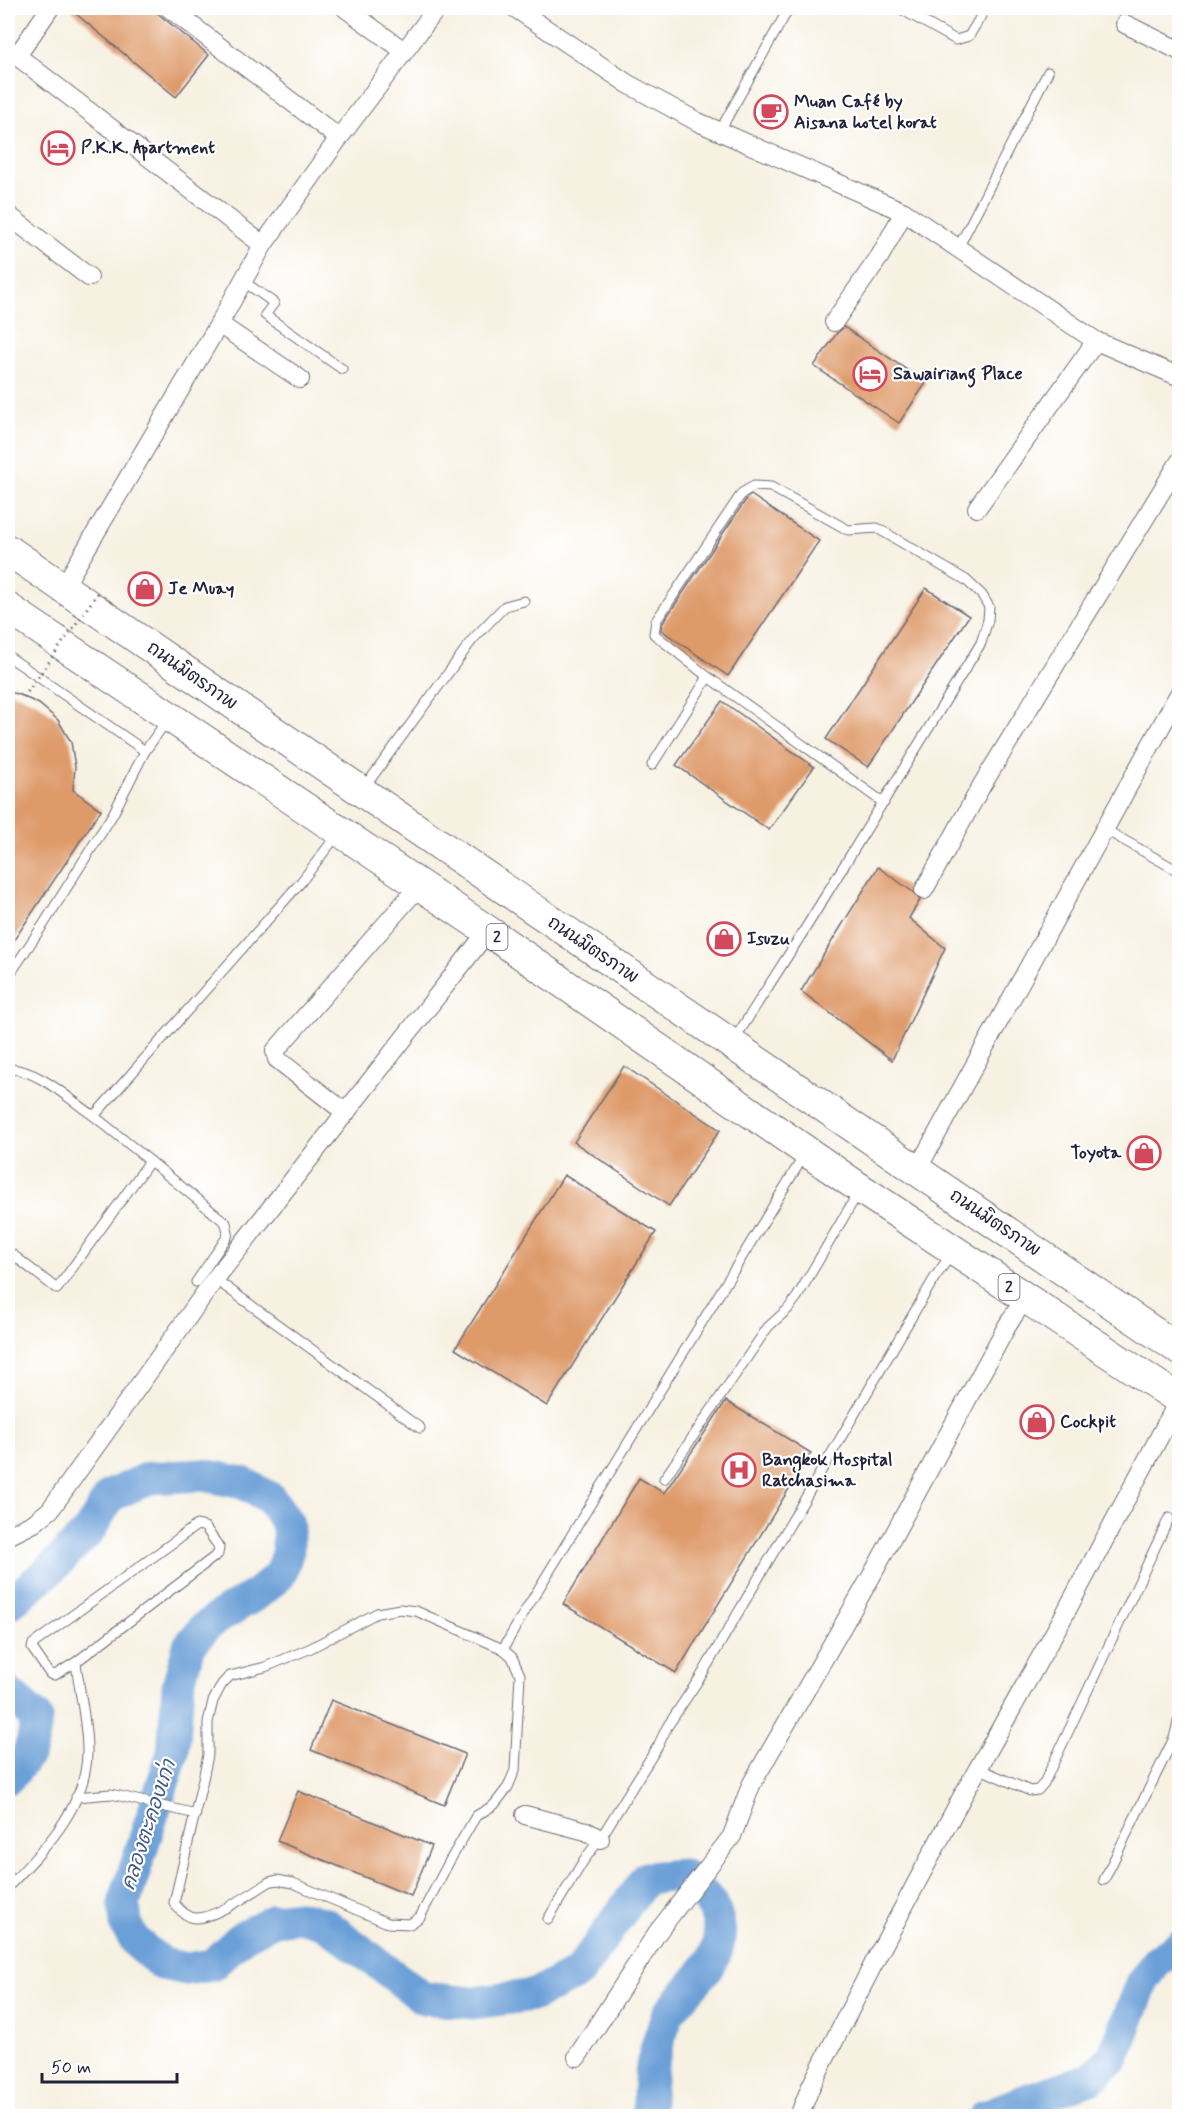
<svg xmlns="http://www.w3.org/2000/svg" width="1187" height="2124" font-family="Mynerve,'Playpen Sans Thai',sans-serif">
<rect width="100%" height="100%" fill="#fff"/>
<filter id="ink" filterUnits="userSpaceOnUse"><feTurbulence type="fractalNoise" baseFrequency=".0167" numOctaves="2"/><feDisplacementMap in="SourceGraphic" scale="12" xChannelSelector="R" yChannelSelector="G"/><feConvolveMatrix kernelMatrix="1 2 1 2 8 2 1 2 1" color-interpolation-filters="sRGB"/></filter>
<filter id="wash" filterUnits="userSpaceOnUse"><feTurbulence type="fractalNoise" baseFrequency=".008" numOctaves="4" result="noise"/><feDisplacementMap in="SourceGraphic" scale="24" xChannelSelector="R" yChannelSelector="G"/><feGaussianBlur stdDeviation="1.35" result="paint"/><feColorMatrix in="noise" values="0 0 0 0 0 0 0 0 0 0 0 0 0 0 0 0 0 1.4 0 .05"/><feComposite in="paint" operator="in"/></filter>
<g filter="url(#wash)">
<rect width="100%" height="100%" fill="#f7f1e2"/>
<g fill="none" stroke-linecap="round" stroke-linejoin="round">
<g stroke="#6b9fd7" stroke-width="33">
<polyline points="8,1605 53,1567 89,1531 110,1496 149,1478 203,1475 243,1483 270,1498 288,1524 288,1550 280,1575 257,1594 225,1613 205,1627 189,1646 178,1686 173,1752 124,1903 126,1925 137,1943 162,1964 187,1969 212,1965 243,1936 274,1920 299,1917 326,1924 423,1998 473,2003 534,1995 578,1973 646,1878 683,1875"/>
<path d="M8,1693L36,1717C34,1748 29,1756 8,1778"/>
<path d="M649,2116C648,2085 651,2060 662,2031C664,2025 666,2018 669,2013C689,1983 732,1958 716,1915C713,1908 711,1901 705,1896"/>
<polyline points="985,2116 1032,2098 1090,2079 1113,2058 1143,1981 1157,1961 1180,1945"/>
</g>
</g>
<g id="blocks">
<g fill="#de9a69">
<polygon points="69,8 151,8 209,55 176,97"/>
<polygon points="844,327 926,383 899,423 814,366 837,333"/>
<polygon points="751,495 819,541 728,676 661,630 662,624 747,498"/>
<polygon points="926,588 969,616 868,767 826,739"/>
<polygon points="8,692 18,694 39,704 58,720 71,742 75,767 73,790 101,810 8,949"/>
<polygon points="722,701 814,767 769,830 676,765"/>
<polygon points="878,867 913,892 920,900 909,918 945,948 892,1060 801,991"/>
<polygon points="624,1066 720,1130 669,1206 574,1142"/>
<polygon points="564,1175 656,1232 547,1406 455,1349"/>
<polygon points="726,1401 811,1453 676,1673 563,1604 639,1478 664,1493"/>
<polygon points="331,1700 465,1754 444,1805 311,1750"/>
<polygon points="298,1791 432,1846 411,1896 277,1841"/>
</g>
</g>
</g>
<g filter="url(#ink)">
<use href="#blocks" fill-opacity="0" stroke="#6d6a75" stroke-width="1.5"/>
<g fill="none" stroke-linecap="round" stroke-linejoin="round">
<defs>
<g id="service">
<polyline points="899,8 956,40 969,36 981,16 978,8"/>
<polyline points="719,132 789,8"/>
<polyline points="958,248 1048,72"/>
<polyline points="243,281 274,303 265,315 342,369"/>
<polyline points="8,656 145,751"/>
<polyline points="708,677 884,803"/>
<polyline points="652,765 708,677 654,634 656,621 742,493 754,486 771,487 848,530 877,528 966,580 982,595 989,607 988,620 981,643 805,929 734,1040"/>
<polyline points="364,788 473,639 505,606 524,601"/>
<polyline points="1104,829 1180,872"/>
<polyline points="8,977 45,922 113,814 145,751 168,719"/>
<path d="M8,1069C37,1068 70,1100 94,1116"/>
<polyline points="150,1161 226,1223 228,1233 227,1237 196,1282"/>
<polyline points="8,1251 57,1289 150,1161 94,1116 301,882 337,835"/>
<polyline points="215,1279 420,1428"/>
<polyline points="664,1479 768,1327 788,1309 797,1297 858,1193"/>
<path d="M400,1609L416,1611L503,1649L512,1657L520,1675L515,1770L508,1787L494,1805L476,1816L449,1862L420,1917L410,1924L388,1923L293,1883L277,1880L269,1882C254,1892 215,1918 197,1918C187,1918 180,1911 174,1903L203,1779L208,1755V1722L213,1701L222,1684L230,1676L265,1667L309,1649L377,1613Z"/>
<polyline points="503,1649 525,1611 805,1154"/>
<polyline points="1180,1656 1178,1673 1180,1708"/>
<polyline points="978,1768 1030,1791 1038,1790 1044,1783 1169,1518"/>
<polyline points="76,1797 111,1794 196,1814"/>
<polyline points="1104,1880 1174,1738 1180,1714"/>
<path d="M8,1887C43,1850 88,1807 87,1750C87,1721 79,1691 76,1662L218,1554L219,1547L205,1527L197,1525L33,1644L32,1648L50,1674L55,1675L76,1662"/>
<polyline points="548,1919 584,1860 600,1839 658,1746 667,1727 701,1676 935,1277 951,1255"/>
</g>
<g id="minor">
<polyline points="169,8 339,138"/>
<polyline points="345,8 404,51"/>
<polyline points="515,8 628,84 698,122 904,212 1096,341 1180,377"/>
<polyline points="1125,24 1180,51"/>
<polyline points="8,49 263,245"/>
<polyline points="17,56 50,8"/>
<polyline points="8,215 89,277"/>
<polyline points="834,322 880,256 904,212"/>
<polyline points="219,324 300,379"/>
<polyline points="977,508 1096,341"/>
<polyline points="63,588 219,324 263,245 339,138 437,8"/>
<polyline points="924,890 982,785 1180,461"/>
<polyline points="346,1113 277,1059 275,1051 420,885"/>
<polyline points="917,1170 1180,692"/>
<polyline points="8,1536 34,1523 50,1510 215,1279 488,931"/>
<polyline points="525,1815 586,1831 600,1839"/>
<polyline points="577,2057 657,1933 732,1836 751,1785 872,1575 1007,1326 1025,1298"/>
<polyline points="799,2116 811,2086 876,1959 962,1797 1061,1621 1179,1400"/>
</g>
<g id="trunk">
<polyline points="8,550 1180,1350"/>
<polyline points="8,608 488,931 861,1189 1180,1400"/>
</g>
</defs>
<use href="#service" stroke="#6d6a75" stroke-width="11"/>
<use href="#minor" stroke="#6d6a75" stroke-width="20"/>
<use href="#trunk" stroke="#6d6a75" stroke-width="32"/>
<use href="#service" stroke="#fff" stroke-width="9"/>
<use href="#minor" stroke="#fff" stroke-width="18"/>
<use href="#trunk" stroke="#fff" stroke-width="30"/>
<polyline stroke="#6d6a75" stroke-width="3" stroke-dasharray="1.5 4.5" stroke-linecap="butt" points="24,697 100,590"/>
</g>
</g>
<defs>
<symbol id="cafe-ring" viewBox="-11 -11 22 22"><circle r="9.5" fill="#fff" stroke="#d1495b" stroke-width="1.5"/><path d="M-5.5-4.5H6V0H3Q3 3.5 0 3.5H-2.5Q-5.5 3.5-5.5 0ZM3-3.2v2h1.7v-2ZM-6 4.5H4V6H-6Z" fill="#d1495b"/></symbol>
<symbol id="hotel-ring" viewBox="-11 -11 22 22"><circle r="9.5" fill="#fff" stroke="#d1495b" stroke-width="1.5"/><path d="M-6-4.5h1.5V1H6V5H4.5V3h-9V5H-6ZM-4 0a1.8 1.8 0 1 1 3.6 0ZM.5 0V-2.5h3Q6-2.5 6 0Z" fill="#d1495b"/></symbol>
<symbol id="shop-ring" viewBox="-11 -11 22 22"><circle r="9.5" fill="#fff" stroke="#d1495b" stroke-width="1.5"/><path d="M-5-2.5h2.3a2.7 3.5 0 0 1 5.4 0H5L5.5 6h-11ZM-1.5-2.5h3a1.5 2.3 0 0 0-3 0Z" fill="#d1495b"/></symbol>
<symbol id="hospital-ring" viewBox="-11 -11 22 22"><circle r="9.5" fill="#fff" stroke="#d1495b" stroke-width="1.5"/><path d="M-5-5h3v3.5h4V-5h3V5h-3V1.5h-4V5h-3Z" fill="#d1495b"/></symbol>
</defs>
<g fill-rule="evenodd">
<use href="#cafe-ring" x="752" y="93" width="38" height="38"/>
<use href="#hotel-ring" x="39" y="129" width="38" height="38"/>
<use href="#hotel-ring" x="851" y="355" width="38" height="38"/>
<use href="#shop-ring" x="126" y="570" width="38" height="38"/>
<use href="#shop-ring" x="705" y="920" width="38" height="38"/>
<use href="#shop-ring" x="1125" y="1134" width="38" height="38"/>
<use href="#shop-ring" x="1018" y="1403" width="38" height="38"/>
<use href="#hospital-ring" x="720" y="1451" width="38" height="38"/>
</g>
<g text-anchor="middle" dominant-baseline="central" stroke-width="4.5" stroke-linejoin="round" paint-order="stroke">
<g fill="#fff" stroke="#646476" stroke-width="1.5">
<rect x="486.5" y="924" width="21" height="26" rx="4.5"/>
<rect x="998.5" y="1274" width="21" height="26" rx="4.5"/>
</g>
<g font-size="16" font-weight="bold" fill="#22223b">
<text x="497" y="937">2</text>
<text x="1009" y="1287">2</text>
</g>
<g font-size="18" font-weight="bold" fill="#22223b" stroke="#fff" text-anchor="start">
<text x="794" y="102">Muan Café by<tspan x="794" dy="21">Aisana hotel korat</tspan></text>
<text x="81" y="148">P.K.K. Apartment</text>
<text x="893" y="374">Sawairiang Place</text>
<text x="168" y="589">Je Muay</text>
<text x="747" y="939">Isuzu</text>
<text x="1121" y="1153" text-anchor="end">Toyota</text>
<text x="1060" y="1422">Cockpit</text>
<text x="762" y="1460">Bangkok Hospital<tspan x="762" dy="21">Ratchasima</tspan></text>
</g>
<g font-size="18" fill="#22223b" stroke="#fff">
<text transform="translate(192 676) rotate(35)">ถนนมิตรภาพ</text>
<text transform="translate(593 950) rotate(34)">ถนนมิตรภาพ</text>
<text transform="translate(995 1223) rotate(34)">ถนนมิตรภาพ</text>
</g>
<g font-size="20" font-style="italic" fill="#435a81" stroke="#fff">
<text transform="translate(149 1825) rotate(-72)">คลองตะคองเก่า</text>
</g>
</g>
<rect width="1187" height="2124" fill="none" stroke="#fff" stroke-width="30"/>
<path d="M42 2073v9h135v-9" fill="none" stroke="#22223b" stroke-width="3"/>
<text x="51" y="2073" font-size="18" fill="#22223b" stroke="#ffffff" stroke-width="4.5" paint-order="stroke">50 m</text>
</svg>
